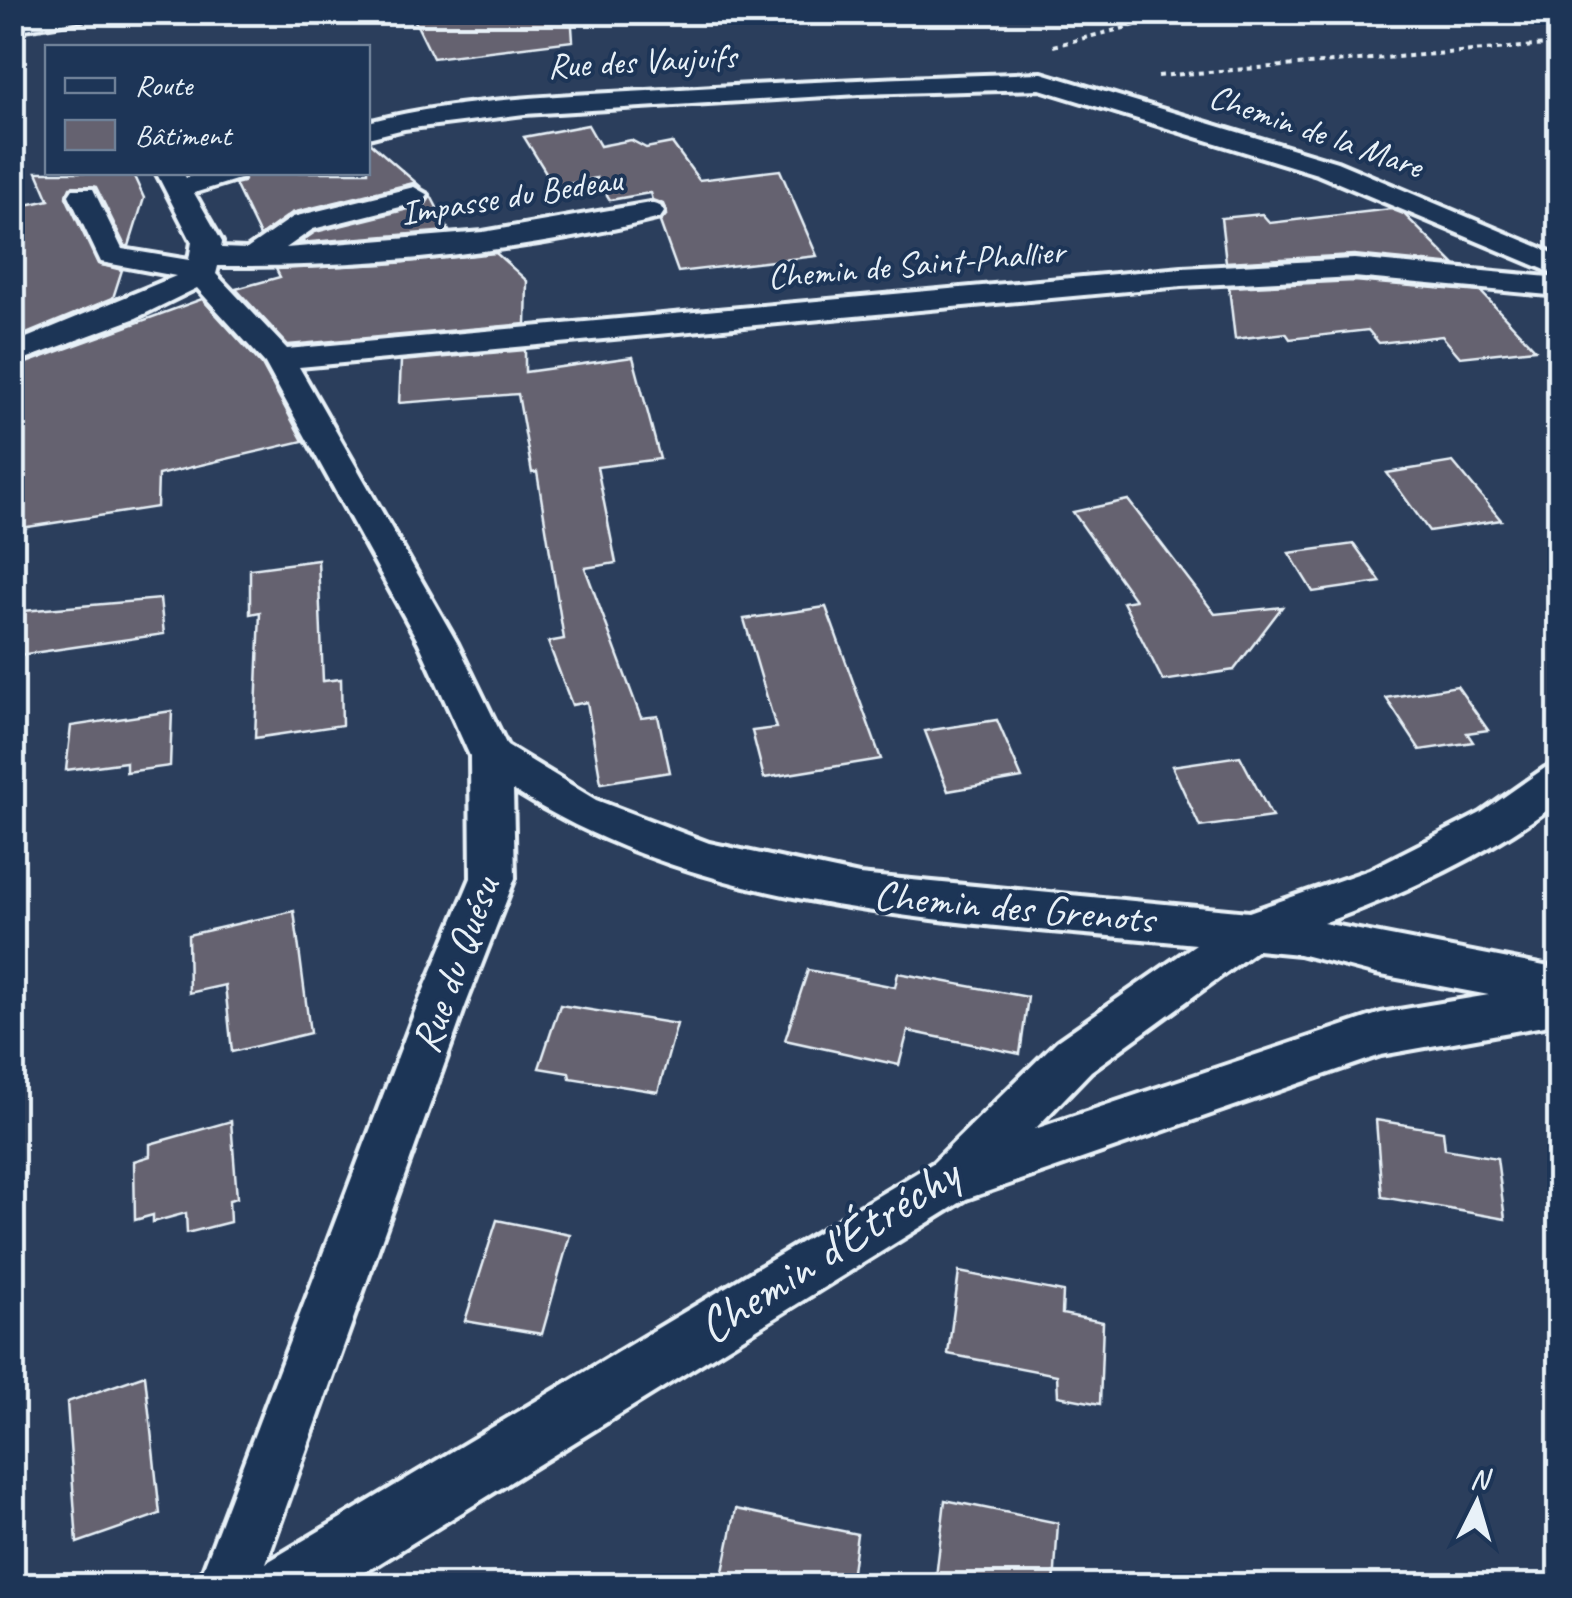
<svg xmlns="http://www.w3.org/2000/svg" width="1572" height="1598" font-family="Caveat,sans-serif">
<rect width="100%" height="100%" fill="#2b3e5c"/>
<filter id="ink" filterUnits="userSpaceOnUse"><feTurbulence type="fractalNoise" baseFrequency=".01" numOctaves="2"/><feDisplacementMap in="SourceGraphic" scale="20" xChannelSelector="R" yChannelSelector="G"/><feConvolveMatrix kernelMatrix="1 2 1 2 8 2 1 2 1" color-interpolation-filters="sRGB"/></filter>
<g filter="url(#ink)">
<g fill="#656270" stroke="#e8f1f8" stroke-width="2.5">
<polygon points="463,12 571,12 573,41 433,58 414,19"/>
<polygon points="588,125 600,146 631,140 646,148 672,143 699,180 780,170 817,256 678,272 660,222 667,214 663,204 652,200 650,193 610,200 597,178 555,187 524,137"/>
<polygon points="368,141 421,187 413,183 292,213 260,236 235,184 243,182 248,172 368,172"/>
<polygon points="37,172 132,172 144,198 129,246 125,246 96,187 70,187 66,197 98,264 122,270 113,298 12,340 12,208 49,200"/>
<polygon points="431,196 449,231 299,243 315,232 425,205"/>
<polygon points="1391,209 1404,214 1455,265 1354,255 1226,262 1221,218 1262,214 1270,223"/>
<polygon points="496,253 527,281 526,324 288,345 236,289 280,277 276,269 385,264"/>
<polygon points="1354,281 1481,292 1535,349 1460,357 1442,336 1379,343 1368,330 1290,339 1286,333 1235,339 1229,287"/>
<polygon points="202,299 262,365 303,441 158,475 157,507 21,528 15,367"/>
<polygon points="525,350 525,372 633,357 660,459 597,467 616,563 585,568 641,718 658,716 670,772 601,783 587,702 572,705 548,642 564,639 537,472 532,473 518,394 399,403 401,361"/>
<polygon points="1453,462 1501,520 1429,531 1387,473"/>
<polygon points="1128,500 1215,614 1282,607 1234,670 1163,681 1123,602 1135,600 1073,512"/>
<polygon points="1354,544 1381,582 1313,592 1289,553"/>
<polygon points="318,560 323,681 341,679 342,725 255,738 260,612 250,614 250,569"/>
<polygon points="160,599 164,634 12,656 12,612"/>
<polygon points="826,607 881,759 764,778 752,731 776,728 744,619"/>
<polygon points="1457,686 1488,730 1467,733 1473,742 1420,750 1386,698"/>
<polygon points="172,711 170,766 126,772 126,762 66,770 71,726"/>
<polygon points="997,720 1022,778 948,791 925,731"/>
<polygon points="1240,756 1272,817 1200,827 1172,766"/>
<polygon points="294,911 310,1033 232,1052 225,985 189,993 188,935"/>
<polygon points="808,970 895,987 898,973 1028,997 1020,1054 908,1031 899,1065 785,1040"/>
<polygon points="560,1005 677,1024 658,1092 570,1078 569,1073 539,1068"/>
<polygon points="1376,1120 1443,1131 1445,1149 1497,1158 1505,1219 1382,1197"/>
<polygon points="231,1121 237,1198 229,1200 230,1222 187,1233 186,1213 153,1222 153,1215 135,1220 134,1161 150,1156 150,1144"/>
<polygon points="497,1220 570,1235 542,1334 465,1321"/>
<polygon points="959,1272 1063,1292 1062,1314 1103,1322 1100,1404 1058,1396 1057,1375 948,1354"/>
<polygon points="145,1375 160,1514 77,1543 67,1402"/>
<polygon points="945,1500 1058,1523 1054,1586 935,1586"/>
<polygon points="736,1509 857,1534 850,1586 720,1586"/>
</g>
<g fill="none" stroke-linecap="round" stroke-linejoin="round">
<defs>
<g id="minor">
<polygon points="39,12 93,12 93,13 81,20 12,31 12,17"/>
<path d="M1042,73L1337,162L1560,256V276L1317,174L1040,89L859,94L524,114L404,129L368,138V122C458,99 554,96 647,91C779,83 910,77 1042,73Z"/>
<path d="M156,172H183L186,178L202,172H245L242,178L194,193L222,242L221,248L247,249L293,217L414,187L428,195L424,201L313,229L286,248L483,232L650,203L660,206L664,212L660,218C517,254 365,267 218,266L216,274L287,349L1182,268L1354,259L1560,278V296L1354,277L1182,286L299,367L457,643L507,746L596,800L709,843L859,875L1249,912L1369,870L1481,813L1545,768L1560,763V801C1487,855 1408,892 1323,923L1560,969V1023L1381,1055L966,1199L343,1586H197L416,1009L471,878L470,756L419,643L265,363L197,288L136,318L12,364V344L176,276L101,262L69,195L73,189H93L122,249L189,260L192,242ZM513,790C715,918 964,921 1196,944L1057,1041L933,1163L266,1563L464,1009L515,878ZM1257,950L1299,954L1376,974L1489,995L1381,1013L1035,1129L1091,1071Z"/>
</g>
</defs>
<use href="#minor" stroke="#e8f1f8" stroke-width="8"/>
<g stroke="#e8f1f8" stroke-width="4" stroke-dasharray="5 5" stroke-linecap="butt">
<polyline points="1053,46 1187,12"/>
<polyline points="1158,76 1560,44"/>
</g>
<use href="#minor" fill="#1d3557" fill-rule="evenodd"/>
</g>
</g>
<g text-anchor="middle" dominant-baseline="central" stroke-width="8" stroke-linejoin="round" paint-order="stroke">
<g font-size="35" fill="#e8f1f8" stroke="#1d3557">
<text transform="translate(642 61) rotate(-3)">Rue des Vaujuifs</text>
<text transform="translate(1316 131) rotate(19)">Chemin de la Mare</text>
<text transform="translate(511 196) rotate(-9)">Impasse du Bedeau</text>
<text transform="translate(916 264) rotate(-5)">Chemin de Saint-Phallier</text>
</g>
<g font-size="42" fill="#e8f1f8" stroke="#1d3557">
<text transform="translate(1014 907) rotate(5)">Chemin des Grenots</text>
<text transform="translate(455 965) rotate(-70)">Rue du Quésu</text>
</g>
<g font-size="50" fill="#e8f1f8" stroke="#1d3557">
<text transform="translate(828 1250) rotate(-33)">Chemin d'Étréchy</text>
</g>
</g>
<rect width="1572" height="1598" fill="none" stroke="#1d3557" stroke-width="50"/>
<rect x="25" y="25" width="1522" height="1548" fill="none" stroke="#e8f1f8" stroke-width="4" filter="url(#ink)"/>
<rect x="45" y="45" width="325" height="130" fill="#1d3557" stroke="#6e8097" stroke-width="2.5"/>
<rect x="65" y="78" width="50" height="15" fill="#1d3557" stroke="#6e8097" stroke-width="2.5"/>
<text x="135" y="95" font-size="30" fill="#e8f1f8">Route</text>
<rect x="65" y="120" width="50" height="30" fill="#656270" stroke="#6e8097" stroke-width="2.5"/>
<text x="135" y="145" font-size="30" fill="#e8f1f8">Bâtiment</text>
<g transform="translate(1477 1503) rotate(5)" stroke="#1d3557" stroke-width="8" paint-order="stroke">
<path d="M0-8L18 38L0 25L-18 38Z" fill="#e8f1f8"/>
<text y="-15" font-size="28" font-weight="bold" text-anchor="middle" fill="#e8f1f8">N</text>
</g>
</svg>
